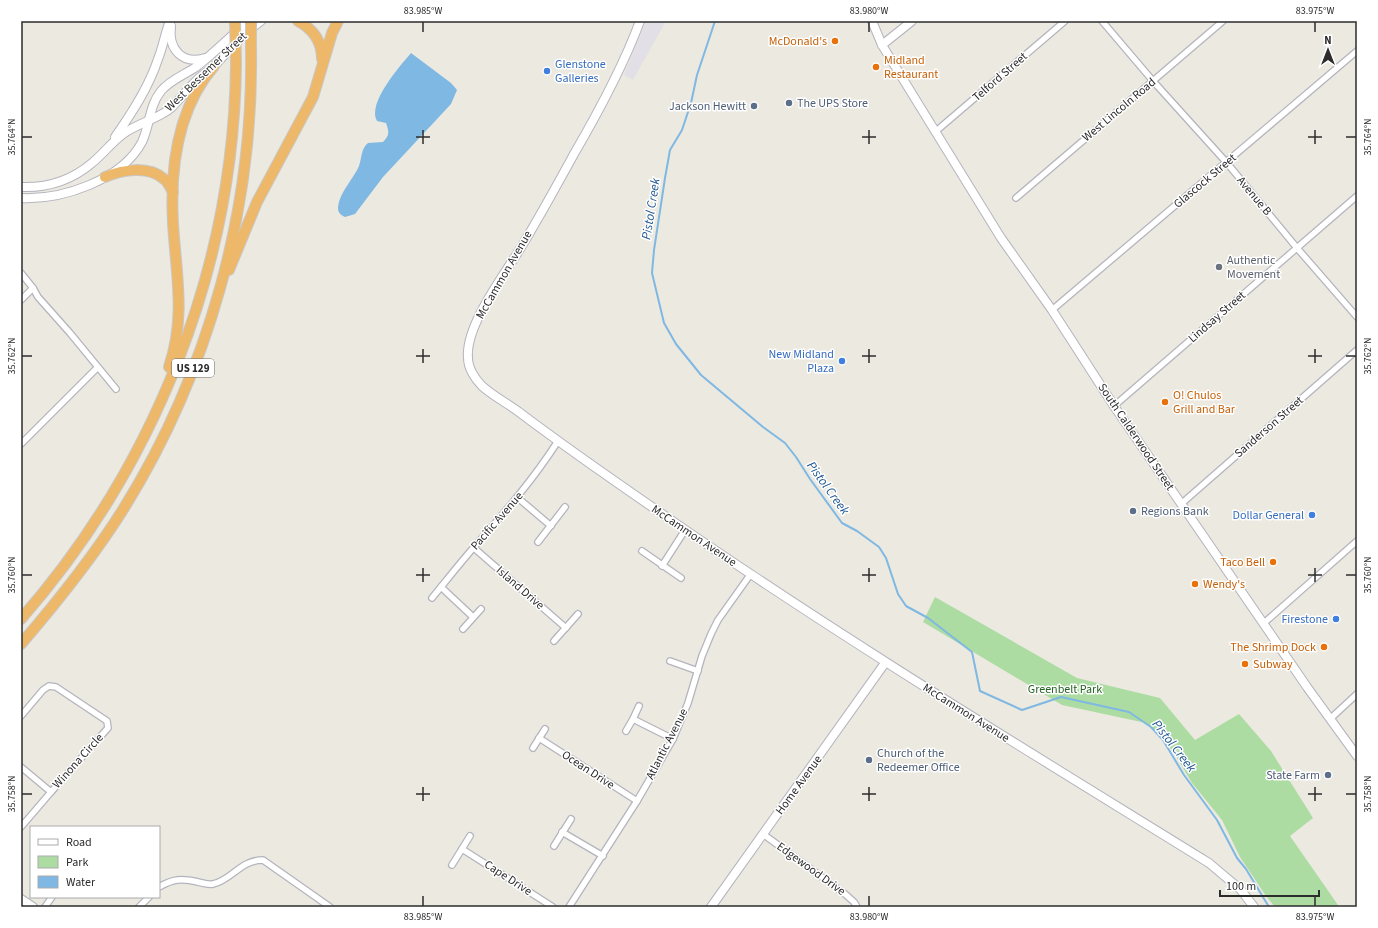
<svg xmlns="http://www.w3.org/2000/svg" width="1378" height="928" font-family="'Source Sans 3',sans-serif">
<rect width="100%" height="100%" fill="#ece9e0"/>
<polygon fill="#e2e0e6" points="646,21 666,21 633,80 624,75"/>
<polygon fill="#addca3" points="935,597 1077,678 1160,698 1195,740 1239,714 1271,751 1313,818 1290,836 1338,905 1337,907 1275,907 1266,896 1240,857 1222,820 1192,783 1174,753 1184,747 1174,752 1146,723 1062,705 923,622"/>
<path fill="#7fb8e2" d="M411,53L451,83L457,90L451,104L383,177L355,214L345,217C341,215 338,213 338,208C339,193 354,178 359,166C362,157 361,149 368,143L383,142C390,135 389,132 386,123L377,121C367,103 400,66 411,53Z"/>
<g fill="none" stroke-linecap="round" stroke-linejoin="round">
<polyline stroke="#7fb8e2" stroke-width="2" points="715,21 697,75 691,103 682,130 670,150 665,178 654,250 652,273 664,323 676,344 701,375 763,427 785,443 796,457 810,479 842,523 857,531 879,547 886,558 898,594 906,606 928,618 972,652 980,691 1022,710 1061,697 1129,712 1151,727 1163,740 1184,775 1217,820 1237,858 1246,869 1269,907"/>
<defs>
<g id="street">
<polyline points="1102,21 1153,81 1227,163 1297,248 1357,317"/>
<polyline points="935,132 1065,21"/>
<polyline points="1016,198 1223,21"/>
<polyline points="21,273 33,288 38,297 70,333 116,389"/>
<polyline points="21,300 33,288"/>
<polyline points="1052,310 1357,51"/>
<polyline points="1114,406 1357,196"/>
<polyline points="21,444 97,368"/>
<polyline points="518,498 551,526"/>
<polyline points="1181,504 1357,350"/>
<polyline points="538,542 565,507"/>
<polyline points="474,548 566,628"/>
<polyline points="642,551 681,578"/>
<polyline points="662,566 685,530"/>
<polyline points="441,587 473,617"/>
<path d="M432,598C446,581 460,563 475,546C505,512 533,480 558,441"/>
<polyline points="1264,623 1357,541"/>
<polyline points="463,629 481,609"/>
<polyline points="554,641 578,614"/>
<polyline points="670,661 698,671"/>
<polyline points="21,716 43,690 49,686 56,687 107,721 108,728 51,792 21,767"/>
<polyline points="633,719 673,739"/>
<polyline points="1330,719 1357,694"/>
<polyline points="626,731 633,719 639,706"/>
<polyline points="539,738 637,801"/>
<polyline points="533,748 545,729"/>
<polyline points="21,827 51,792"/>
<polyline points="562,832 603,856"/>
<polyline points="763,834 845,894 854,902 857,907"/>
<polyline points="554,846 571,819"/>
<polyline points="462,849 553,907"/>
<polyline points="452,865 470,836"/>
<path d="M159,887C173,879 181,878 198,882C202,883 208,885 213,884C232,880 240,860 263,860L330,907"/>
<polyline points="45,907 52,897"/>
<polyline points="139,907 149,897"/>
<polyline points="569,907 637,801 673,739 688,703 702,656 711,634 718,620 750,575"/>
</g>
<g id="secondary">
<path d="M640,21C623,67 599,111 574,154C557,185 539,218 520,249C504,275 465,326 468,358C468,368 475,379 482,386C493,396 507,403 519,412C569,450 620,485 671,520C846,641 1028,751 1209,863L1241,890L1254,907"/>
<polyline points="872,21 882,45 1001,238 1052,310 1114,406 1307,687 1357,756"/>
<path d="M171,26C168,49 182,65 205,58"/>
<polyline points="882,45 912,21"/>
<path d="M115,137C132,113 149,87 158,59C163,47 165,33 170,21"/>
<path d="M21,187C47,188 72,180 92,163C103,154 111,143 123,134C138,123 158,119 171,108C179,100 186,91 194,83C200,76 208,72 215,65C230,49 243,34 261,21"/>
<path d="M21,198C62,200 122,180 142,142C150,125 149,106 161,91C170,80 184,75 196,67C214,53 231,36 248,21"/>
<polyline points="21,899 33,907"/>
<polyline points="711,907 885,663"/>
</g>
<g id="highway">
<path d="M298,21C313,29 322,42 322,59"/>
<path d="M105,177C122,170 148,165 164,179C168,182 170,187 173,192"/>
<polyline points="229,270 257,202 313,97 332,33 338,21"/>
<path d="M169,367C186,317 176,274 173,223C170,169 177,109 214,66"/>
<path d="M21,619C155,466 234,268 236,64"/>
<path d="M21,644C58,601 94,556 124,508C208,373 254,209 251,49"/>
</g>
</defs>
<use href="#street" stroke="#b4b4be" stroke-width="8"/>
<use href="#secondary" stroke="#b4b4be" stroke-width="10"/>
<use href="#highway" stroke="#c8c8c8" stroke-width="12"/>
<use href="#street" stroke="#fff" stroke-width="5.5"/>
<use href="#secondary" stroke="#fff" stroke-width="8"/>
<use href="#highway" stroke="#edb86a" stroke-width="10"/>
<defs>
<g id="highway-bridge">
<polyline points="235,21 236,64"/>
<polyline points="251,21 251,49"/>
</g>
</defs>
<use href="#highway-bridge" stroke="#c8c8c8" stroke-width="12" stroke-linecap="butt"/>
<use href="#highway-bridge" stroke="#edb86a" stroke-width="10"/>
</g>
<path fill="none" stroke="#2c2c2c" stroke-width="1.5" d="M423,22V32M869,22V32M1315,22V32M423,130V144M869,130V144M1315,130V144M22,137H32M416,137H430M862,137H876M1308,137H1322M1346,137H1356M423,349V363M869,349V363M1315,349V363M22,356H32M416,356H430M862,356H876M1308,356H1322M1346,356H1356M423,568V582M869,568V582M1315,568V582M22,575H32M416,575H430M862,575H876M1308,575H1322M1346,575H1356M423,787V801M869,787V801M1315,787V801M22,794H32M416,794H430M862,794H876M1308,794H1322M1346,794H1356M423,896V906M869,896V906M1315,896V906"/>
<g fill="#e8710a" stroke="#fff" stroke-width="1.5">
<circle cx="835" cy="41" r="4"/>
<circle cx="876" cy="67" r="4"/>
<circle cx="1165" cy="402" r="4"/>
<circle cx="1273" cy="562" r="4"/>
<circle cx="1195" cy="584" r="4"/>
<circle cx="1324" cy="647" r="4"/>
<circle cx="1245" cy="664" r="4"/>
</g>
<g fill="#3f7fe0" stroke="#fff" stroke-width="1.5">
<circle cx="547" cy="71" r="4"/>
<circle cx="842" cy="361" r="4"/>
<circle cx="1312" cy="515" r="4"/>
<circle cx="1336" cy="619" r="4"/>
</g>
<g fill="#5c6f8a" stroke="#fff" stroke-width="1.5">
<circle cx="789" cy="103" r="4"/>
<circle cx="754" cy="106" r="4"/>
<circle cx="1133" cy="511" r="4"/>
<circle cx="869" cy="760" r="4"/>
<circle cx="1328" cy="775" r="4"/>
</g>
<circle fill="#6b7280" stroke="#fff" stroke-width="1.5" cx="1219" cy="267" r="4"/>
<g text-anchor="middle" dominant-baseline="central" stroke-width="3" stroke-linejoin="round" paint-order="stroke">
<rect fill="#fff" stroke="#6b6b6b" stroke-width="1" x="172" y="359" width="42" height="18" rx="3"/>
<g font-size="11" font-weight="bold" fill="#2c2c2c">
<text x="193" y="368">US 129</text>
</g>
<g font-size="12" fill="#c56008" stroke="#fff" text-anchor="start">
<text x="827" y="41" text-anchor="end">McDonald's</text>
<text x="884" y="60">Midland<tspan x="884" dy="14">Restaurant</tspan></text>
<text x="1173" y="395">O! Chulos<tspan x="1173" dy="14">Grill and Bar</tspan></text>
<text x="1265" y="562" text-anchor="end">Taco Bell</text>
<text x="1203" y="584">Wendy's</text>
<text x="1316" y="647" text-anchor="end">The Shrimp Dock</text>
<text x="1253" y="664">Subway</text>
</g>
<g font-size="12" fill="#366cbe" stroke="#fff" text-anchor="end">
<text x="555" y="64" text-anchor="start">Glenstone<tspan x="555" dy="14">Galleries</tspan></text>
<text x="834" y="354">New Midland<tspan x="834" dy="14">Plaza</tspan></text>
<text x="1304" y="515">Dollar General</text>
<text x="1328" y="619">Firestone</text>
</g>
<g font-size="12" fill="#2c2c2c" stroke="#fff">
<text transform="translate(206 72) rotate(-44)">West Bessemer Street</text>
<text transform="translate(1000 77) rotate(-41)">Telford Street</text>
<text transform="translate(1119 110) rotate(-40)">West Lincoln Road</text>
<text transform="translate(1205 181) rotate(-40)">Glascock Street</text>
<text transform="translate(1254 196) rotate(50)">Avenue B</text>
<text transform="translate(504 275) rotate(-60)">McCammon Avenue</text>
<text transform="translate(1217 317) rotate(-41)">Lindsay Street</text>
<text transform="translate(1269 427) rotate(-41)">Sanderson Street</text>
<text transform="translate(1136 437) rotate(56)">South Calderwood Street</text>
<text transform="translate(497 521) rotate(-49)">Pacific Avenue</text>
<text transform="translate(694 536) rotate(34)">McCammon Avenue</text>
<text transform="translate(520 588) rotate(41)">Island Drive</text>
<text transform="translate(966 713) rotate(32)">McCammon Avenue</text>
<text transform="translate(667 744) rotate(-63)">Atlantic Avenue</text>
<text transform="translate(78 761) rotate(-48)">Winona Circle</text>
<text transform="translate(588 770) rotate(33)">Ocean Drive</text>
<text transform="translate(799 785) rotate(-54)">Home Avenue</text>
<text transform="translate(811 869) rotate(36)">Edgewood Drive</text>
<text transform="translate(508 878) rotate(33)">Cape Drive</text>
</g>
<g font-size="12" fill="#4e5e75" stroke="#fff" text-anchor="start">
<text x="797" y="103">The UPS Store</text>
<text x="746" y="106" text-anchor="end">Jackson Hewitt</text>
<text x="1141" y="511">Regions Bank</text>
<text x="877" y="753">Church of the<tspan x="877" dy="14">Redeemer Office</tspan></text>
<text x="1320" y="775" text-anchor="end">State Farm</text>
</g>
<g font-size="12" fill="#5b616d" stroke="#fff" text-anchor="start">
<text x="1227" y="260">Authentic<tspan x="1227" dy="14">Movement</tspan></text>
</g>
<g font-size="12" fill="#266223" stroke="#fff">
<text x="1065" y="689">Greenbelt Park</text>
</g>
<g font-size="13" font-style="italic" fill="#1d5590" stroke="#fff">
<text transform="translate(651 209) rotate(-81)">Pistol Creek</text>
<text transform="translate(828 488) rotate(54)">Pistol Creek</text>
<text transform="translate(1174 746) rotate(52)">Pistol Creek</text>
</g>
</g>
<rect width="1378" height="928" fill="none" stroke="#ffffff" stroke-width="44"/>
<rect x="30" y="826" width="130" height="72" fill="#ffffff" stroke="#ababab"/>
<rect x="38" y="839" width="20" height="6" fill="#ffffff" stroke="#ababab"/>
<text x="66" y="846" font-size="12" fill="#2c2c2c">Road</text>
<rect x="38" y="856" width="20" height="12" fill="#addca3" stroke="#ababab"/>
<text x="66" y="866" font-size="12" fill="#2c2c2c">Park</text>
<rect x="38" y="876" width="20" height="12" fill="#7fb8e2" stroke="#ababab"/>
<text x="66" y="886" font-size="12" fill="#2c2c2c">Water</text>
<g transform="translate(1328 50)" stroke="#ffffff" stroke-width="3" paint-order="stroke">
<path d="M0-3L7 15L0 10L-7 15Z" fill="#2c2c2c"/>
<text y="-6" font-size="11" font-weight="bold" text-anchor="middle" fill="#2c2c2c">N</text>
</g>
<path d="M1220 890v6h99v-6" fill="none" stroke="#2c2c2c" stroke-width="2"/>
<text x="1226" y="890" font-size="12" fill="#2c2c2c" stroke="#ffffff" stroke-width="3" paint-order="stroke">100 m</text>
<rect x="22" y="22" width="1334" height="884" fill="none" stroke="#2c2c2c" stroke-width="1.5"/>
<g font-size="10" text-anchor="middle" fill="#2c2c2c">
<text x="423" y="14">83.985°W</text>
<text x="869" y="14">83.980°W</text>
<text x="1315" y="14">83.975°W</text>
<text transform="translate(11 137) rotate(-90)" y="4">35.764°N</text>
<text transform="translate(1367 137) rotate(-90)" y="4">35.764°N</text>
<text transform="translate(11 356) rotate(-90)" y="4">35.762°N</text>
<text transform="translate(1367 356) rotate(-90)" y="4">35.762°N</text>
<text transform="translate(11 575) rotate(-90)" y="4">35.760°N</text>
<text transform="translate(1367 575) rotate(-90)" y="4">35.760°N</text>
<text transform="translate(11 794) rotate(-90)" y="4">35.758°N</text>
<text transform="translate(1367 794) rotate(-90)" y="4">35.758°N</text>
<text x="423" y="920">83.985°W</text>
<text x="869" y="920">83.980°W</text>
<text x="1315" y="920">83.975°W</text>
</g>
</svg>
